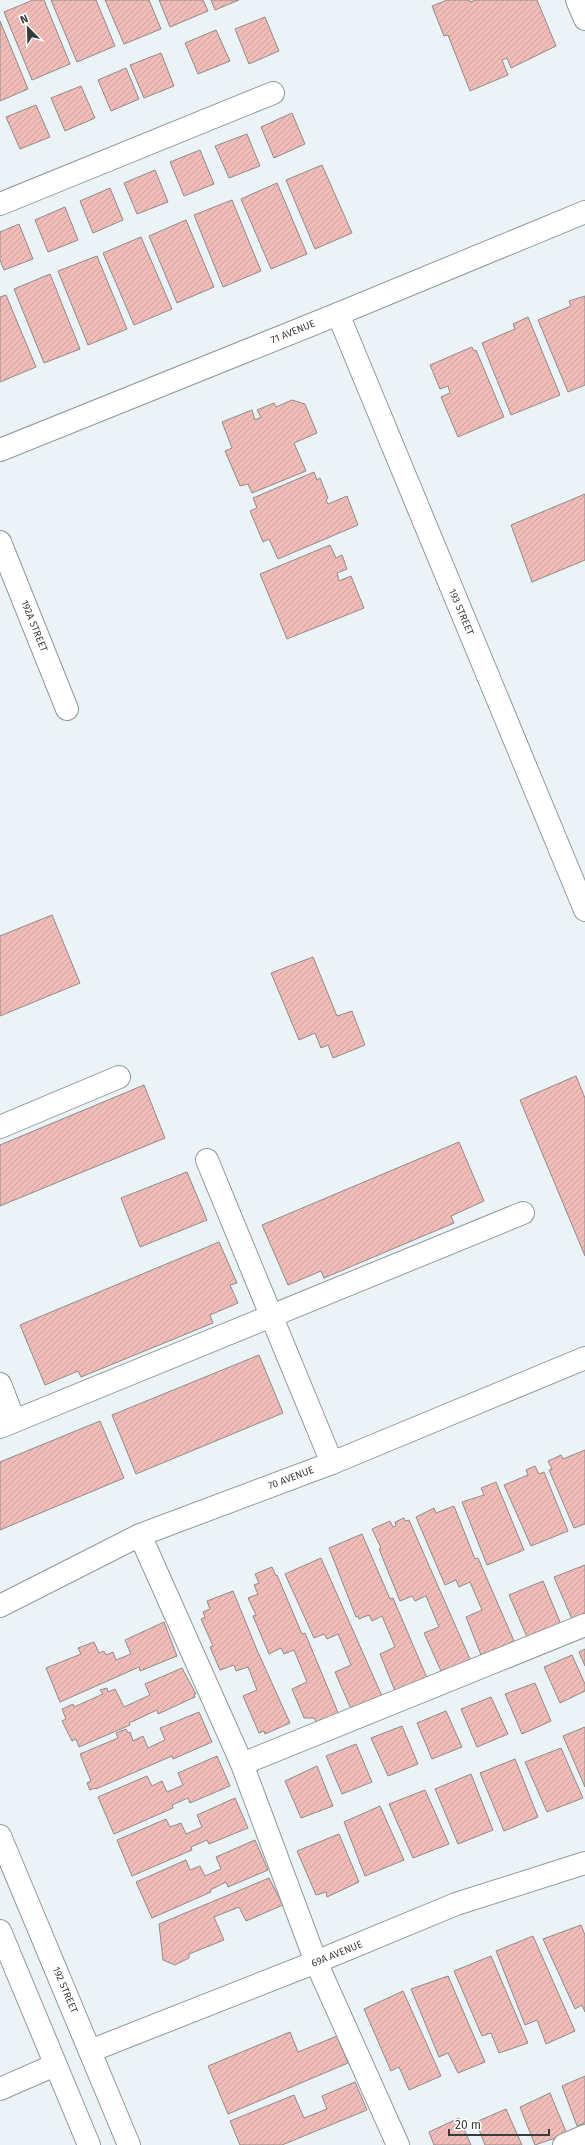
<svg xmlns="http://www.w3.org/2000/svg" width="585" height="2145" font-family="'Fira Sans',sans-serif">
<defs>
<pattern id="building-hatch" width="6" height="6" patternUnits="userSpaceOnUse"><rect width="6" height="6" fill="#f0bcb8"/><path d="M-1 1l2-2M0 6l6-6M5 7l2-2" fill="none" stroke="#cfa29f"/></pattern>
</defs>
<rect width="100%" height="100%" fill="#ebf3f6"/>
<g fill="url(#building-hatch)" stroke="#928a8a">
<polygon points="33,0 44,0 70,64 32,80 4,12"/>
<polygon points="51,0 96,0 115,46 77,62"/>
<polygon points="105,0 149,0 161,29 124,44"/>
<polygon points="159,0 203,0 208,11 170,27"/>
<polygon points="211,0 239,0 215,10"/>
<polygon points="447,0 469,0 470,2 476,0 537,0 556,46 511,68 507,58 502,60 508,75 470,91 448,35 444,36 432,6"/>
<polygon points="265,17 279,51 249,64 235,29"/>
<polygon points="0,21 28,89 0,101"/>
<polygon points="216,30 230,61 198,74 185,43"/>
<polygon points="161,53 174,86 144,98 130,65"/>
<polygon points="126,68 139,99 111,111 98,80"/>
<polygon points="81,86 95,118 65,131 51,98"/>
<polygon points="36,105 50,137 20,149 6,117"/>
<polygon points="292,113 305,144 274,158 261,127"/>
<polygon points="247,134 260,166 229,178 215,146"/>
<polygon points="200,150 214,184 184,196 170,162"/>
<polygon points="322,165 352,233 315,249 286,180"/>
<polygon points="155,170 168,202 137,214 124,183"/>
<polygon points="277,183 307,254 271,269 241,199"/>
<polygon points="110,188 123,220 93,233 80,201"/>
<polygon points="232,200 261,271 223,287 194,215"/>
<polygon points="65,207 78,240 48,252 35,220"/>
<polygon points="186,220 214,287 177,303 149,236"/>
<polygon points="19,224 33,259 4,270 0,260 0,232"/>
<polygon points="141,237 172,309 134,325 103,253"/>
<polygon points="97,256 127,329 88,345 58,271"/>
<polygon points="50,274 80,349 44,363 14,289"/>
<polygon points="6,295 36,367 0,382 0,297"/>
<polygon points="585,296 585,385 568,392 538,320 571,306 569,301"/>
<polygon points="528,317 560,395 511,415 482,343 515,329 513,324"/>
<polygon points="472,347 474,351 476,350 504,417 458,437 441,397 450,393 448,386 440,389 430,365"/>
<polygon points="292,400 305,404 317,433 294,443 306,471 252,493 248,484 240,486 225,451 232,448 222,422 252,410 255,420 261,417 257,410 274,403 276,407"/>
<polygon points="314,472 317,480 320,478 328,498 326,500 328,504 347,496 358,525 278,559 269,539 263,542 250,511 257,508 253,498"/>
<polygon points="585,494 585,560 532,582 511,525"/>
<polygon points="330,545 336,558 342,555 347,569 337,573 339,581 351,576 364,608 287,639 260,574"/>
<polygon points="52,915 80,983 0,1016 0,936"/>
<polygon points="313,957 337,1016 352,1011 365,1045 333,1058 328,1045 321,1048 315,1033 299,1040 271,973"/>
<polygon points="576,1076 585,1098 585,1256 520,1100"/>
<polygon points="144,1085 165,1138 0,1206 0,1145"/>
<polygon points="459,1142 484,1201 451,1216 454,1223 324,1278 321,1271 288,1285 262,1225"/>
<polygon points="187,1172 207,1220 140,1247 121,1198"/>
<polygon points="219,1242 237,1283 230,1285 238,1303 210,1315 213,1323 81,1377 78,1371 45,1385 20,1325"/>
<polygon points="259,1355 283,1413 136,1474 112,1415"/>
<polygon points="100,1421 124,1478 0,1530 0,1462"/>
<polygon points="585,1450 585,1524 574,1528 549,1470 552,1469 548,1461 561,1455 563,1459"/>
<polygon points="535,1466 539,1474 544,1472 568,1531 531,1546 504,1485 528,1475 526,1470"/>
<polygon points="496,1482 524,1550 487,1565 462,1502 484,1495 481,1488"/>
<polygon points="454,1506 475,1559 478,1558 514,1641 509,1643 510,1645 481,1655 466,1617 482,1610 470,1582 459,1587 456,1580 445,1585 416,1517 434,1508 436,1513"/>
<polygon points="404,1518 405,1521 409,1520 470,1659 466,1661 467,1663 445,1672 444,1670 441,1671 424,1633 439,1627 426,1596 415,1601 412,1596 400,1601 379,1549 381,1548 372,1529 390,1521 393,1527 396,1526 395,1522"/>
<polygon points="362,1534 390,1599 393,1598 427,1678 395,1691 380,1654 395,1647 382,1616 372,1621 369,1615 359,1619 358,1616 356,1617 329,1548"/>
<polygon points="321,1558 382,1696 351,1709 335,1672 351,1665 338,1634 327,1639 324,1634 314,1638 285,1574"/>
<polygon points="585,1565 585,1614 572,1619 554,1577"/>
<polygon points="272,1567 276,1576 277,1575 302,1634 305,1633 339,1715 317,1723 314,1718 304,1718 292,1689 307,1682 294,1650 284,1654 281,1648 269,1654 253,1616 256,1615 248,1598 258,1594 254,1585 259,1583 255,1574"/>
<polygon points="543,1581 560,1622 558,1625 527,1637 509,1595"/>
<polygon points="233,1591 257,1650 290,1723 265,1734 264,1731 259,1733 243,1696 257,1690 248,1667 236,1671 234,1665 220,1670 210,1647 213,1646 201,1619 205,1617 203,1612 210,1609 207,1601"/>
<polygon points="164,1622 177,1656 140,1671 139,1667 60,1702 46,1668 81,1654 78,1648 94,1642 99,1653 104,1651 106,1655 113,1652 116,1660 131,1654 125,1640"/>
<polygon points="585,1649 585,1666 579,1652"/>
<polygon points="572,1655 585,1684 585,1691 560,1703 544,1667"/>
<polygon points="182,1668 196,1694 194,1694 195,1697 158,1714 157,1710 129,1723 130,1725 79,1747 76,1739 72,1741 62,1721 66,1719 62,1709 73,1704 74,1707 103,1694 100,1690 107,1688 108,1692 115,1689 124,1707 150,1695 145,1684"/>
<polygon points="535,1683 551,1721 522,1734 505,1694"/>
<polygon points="491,1697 508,1734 477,1747 461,1709"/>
<polygon points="446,1711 462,1747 432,1759 417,1723"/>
<polygon points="199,1712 212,1742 173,1759 172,1756 96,1789 95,1788 90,1790 87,1783 91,1781 80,1754 118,1738 116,1733 126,1729 128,1733 130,1732 133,1741 143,1736 148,1748 165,1740 160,1728"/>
<polygon points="402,1726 418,1764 388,1776 371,1738"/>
<polygon points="585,1727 585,1787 563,1736"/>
<polygon points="356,1744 372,1782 342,1794 326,1756"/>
<polygon points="561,1748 583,1798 547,1812 525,1762"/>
<polygon points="217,1756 230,1786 190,1803 188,1798 172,1805 173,1808 114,1834 98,1797 147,1776 152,1786 162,1781 167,1792 183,1785 178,1773"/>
<polygon points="515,1759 538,1817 504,1831 480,1773"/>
<polygon points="317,1766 333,1806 301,1818 285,1781"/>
<polygon points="471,1774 493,1830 458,1844 435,1789"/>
<polygon points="425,1790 449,1844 413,1858 389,1804"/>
<polygon points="235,1798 248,1828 209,1844 207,1840 191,1847 192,1850 132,1876 117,1840 166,1819 170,1827 181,1823 186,1834 202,1827 197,1815"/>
<polygon points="380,1806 404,1860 365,1876 344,1822"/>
<polygon points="339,1834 359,1882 327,1897 326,1892 316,1895 297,1851"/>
<polygon points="255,1840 268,1870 228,1887 226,1882 210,1890 211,1892 152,1918 136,1882 186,1860 190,1870 200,1866 205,1876 221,1869 216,1857"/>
<polygon points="269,1878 283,1905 246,1921 239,1907 214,1917 224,1940 189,1954 189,1958 175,1965 163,1960 159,1924"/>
<polygon points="581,1925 585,1935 585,2012 582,2005 575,2009 543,1939"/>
<polygon points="533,1936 575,2031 546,2044 537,2020 525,2025 496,1951"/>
<polygon points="491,1956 528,2043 499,2053 491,2033 482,2036 454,1971"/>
<polygon points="448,1976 485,2062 458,2073 448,2053 439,2057 411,1989"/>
<polygon points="403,1991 441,2076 409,2090 399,2067 391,2071 364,2009"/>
<polygon points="290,2032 298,2052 337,2036 348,2063 228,2114 208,2066"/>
<polygon points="585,2076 585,2123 577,2126 562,2086"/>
<polygon points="355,2082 367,2110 282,2145 240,2145 230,2121 294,2095 304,2118 327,2109 322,2096"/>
<polygon points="550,2093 567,2134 535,2145 520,2107"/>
<polygon points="506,2109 522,2145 485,2145 476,2122"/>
<polygon points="459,2118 471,2145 434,2145 429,2132"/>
</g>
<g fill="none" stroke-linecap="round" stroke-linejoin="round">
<defs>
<g id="minor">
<polyline points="577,0 585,19"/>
<polyline points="0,204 273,93"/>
<polyline points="338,314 585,910"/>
<polyline points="0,450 338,314 585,212"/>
<polyline points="0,542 67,709"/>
<polyline points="0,1127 119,1077"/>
<polyline points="207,1160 332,1463"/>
<polyline points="0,1384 14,1420"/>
<polyline points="0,1427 523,1213"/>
<polyline points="140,1535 242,1764 316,1962 398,2145"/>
<polyline points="0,1606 140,1535 332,1463 585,1358"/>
<polyline points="242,1764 585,1625"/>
<polyline points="90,2051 316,1962 456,1904 585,1863"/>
<polyline points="0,2089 55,2065"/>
<polyline points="564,2145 585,2136"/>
</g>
<g id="major">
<polyline points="0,1836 129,2145"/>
<polyline points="0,1931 89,2145"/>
</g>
</defs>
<use href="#minor" stroke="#91999b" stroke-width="24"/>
<use href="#major" stroke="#91999b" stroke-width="24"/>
<use href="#minor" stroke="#fff" stroke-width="22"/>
<use href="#major" stroke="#fff" stroke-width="22"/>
</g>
<g text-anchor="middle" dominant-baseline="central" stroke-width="3" stroke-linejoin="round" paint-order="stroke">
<g font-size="10" fill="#393c3d" stroke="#fff">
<text transform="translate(293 332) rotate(-22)">71 AVENUE</text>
<text transform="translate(461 612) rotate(67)">193 STREET</text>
<text transform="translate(34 626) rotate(68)">192A STREET</text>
<text transform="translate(291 1478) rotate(-21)">70 AVENUE</text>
<text transform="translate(337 1954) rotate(-22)">69A AVENUE</text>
<text transform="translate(65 1990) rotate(67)">192 STREET</text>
</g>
</g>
<g transform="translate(28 28) rotate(337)" stroke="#ffffff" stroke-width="3" paint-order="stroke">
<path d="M0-3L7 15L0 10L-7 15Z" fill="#393c3d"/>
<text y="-6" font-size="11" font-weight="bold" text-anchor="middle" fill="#393c3d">N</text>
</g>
<path d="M449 2129v6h100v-6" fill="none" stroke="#393c3d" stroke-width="2"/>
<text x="455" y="2129" font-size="12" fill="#393c3d" stroke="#ffffff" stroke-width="3" paint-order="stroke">20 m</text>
</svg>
